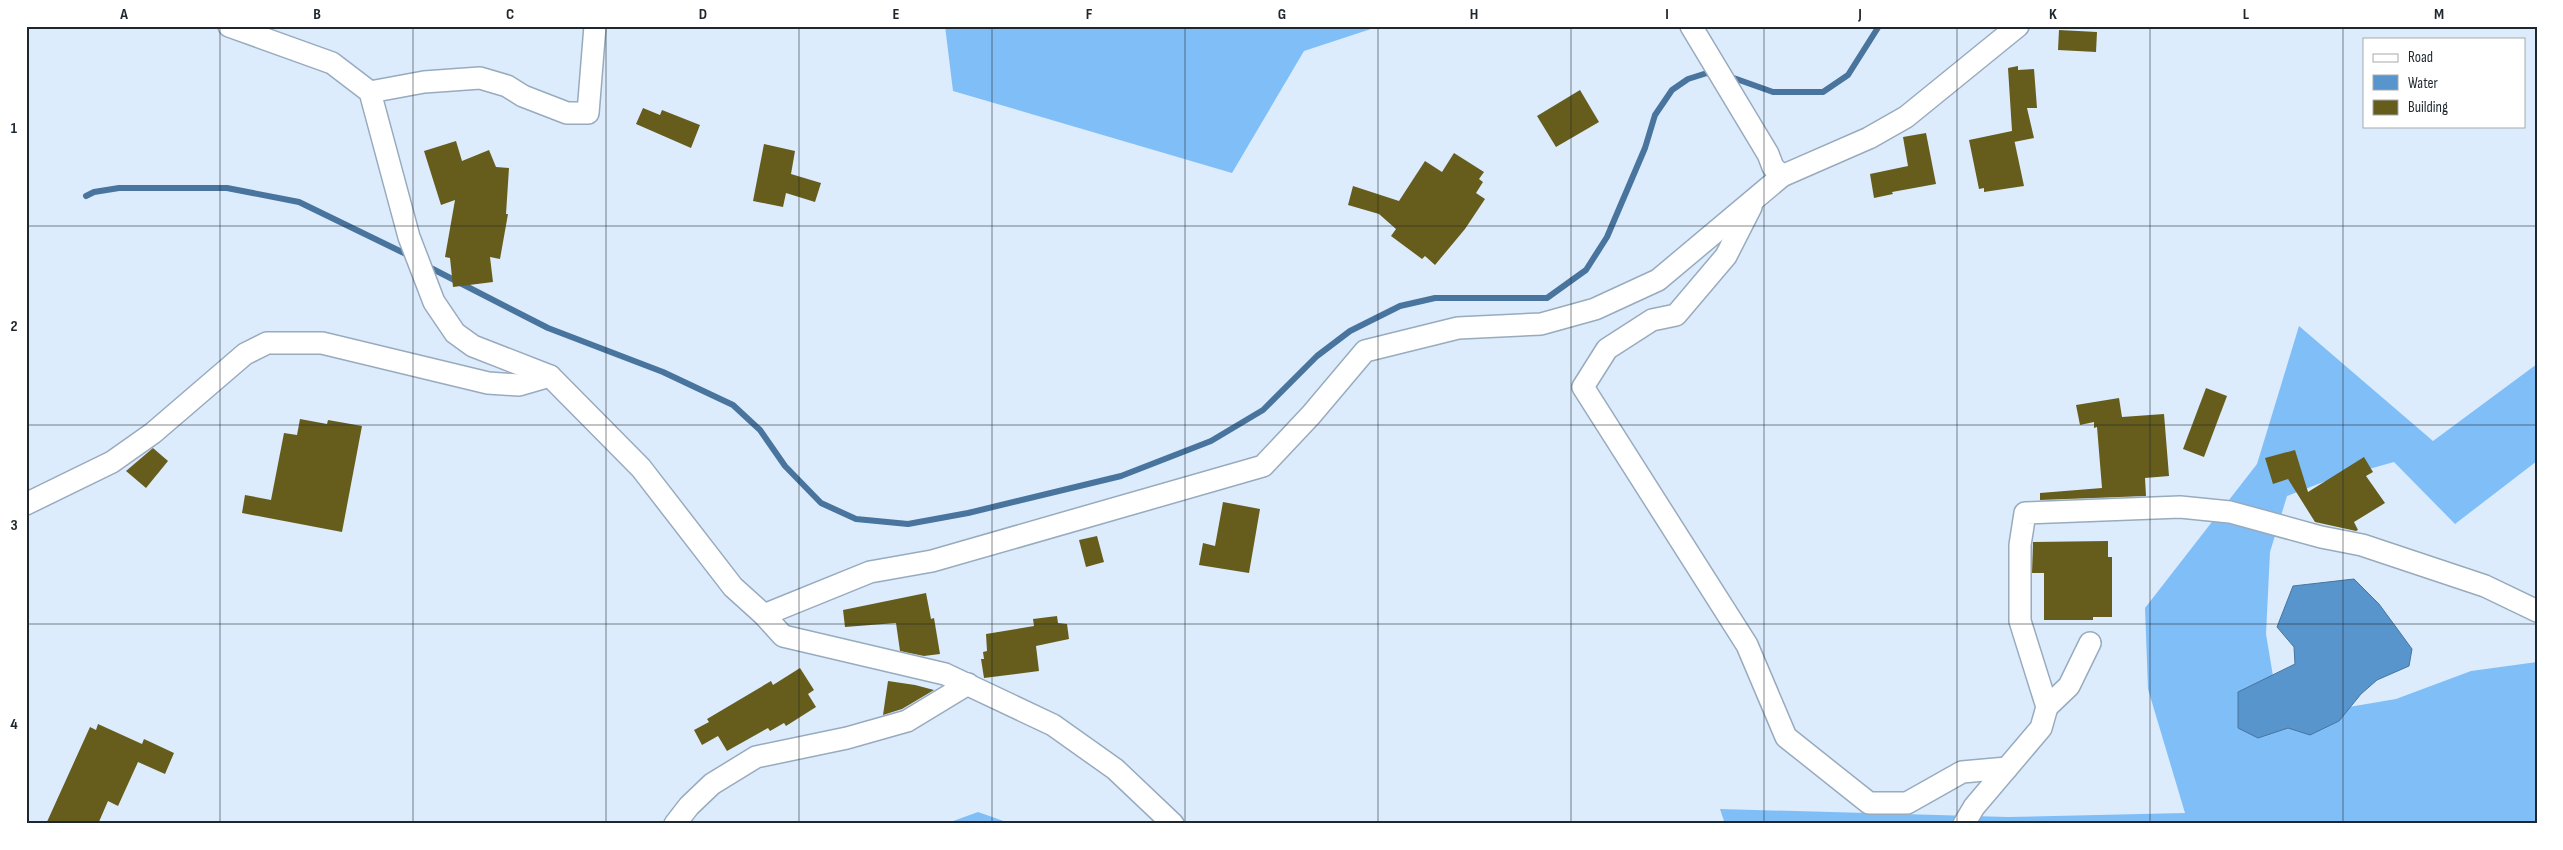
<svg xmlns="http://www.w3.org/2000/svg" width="2563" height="850" font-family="'Sofia Sans Condensed',sans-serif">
<rect width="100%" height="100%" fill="#dcecfc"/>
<g fill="#80bef8">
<polygon points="945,26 1380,26 1304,51 1232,173 953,91"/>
<polygon points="2299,326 2433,441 2537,364 2537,461 2455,524 2394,462 2326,481 2287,496 2270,552 2266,634 2275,688 2337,709 2396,699 2471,671 2537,662 2537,824 1725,824 1720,809 2008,817 2185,813 2148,689 2145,608 2257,464"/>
<polygon points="978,812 1012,824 945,824"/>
</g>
<polygon fill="#5995cd" stroke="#48749d" points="2354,579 2379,604 2412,649 2409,666 2377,680 2361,694 2339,721 2310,735 2288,728 2258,738 2238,728 2238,692 2295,664 2294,647 2277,627 2293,586"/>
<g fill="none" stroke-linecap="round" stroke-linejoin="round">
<g stroke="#48749d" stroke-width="6">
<polyline points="1728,76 1773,92 1823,92 1848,75 1879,26"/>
<polyline points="86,196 94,192 119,188 227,188 299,202 410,256"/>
<polyline points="425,265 548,328 663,372 733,405 760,430 785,466 821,503 856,519 908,524 968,513 1121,476 1211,441 1263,410 1317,356 1350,331 1400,306 1435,298 1547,298 1586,270 1607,237 1645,148 1655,115 1672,90 1688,79 1707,73 1713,74"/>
</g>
</g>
<g fill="#665d1d">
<polygon points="2059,30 2097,32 2096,52 2058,50"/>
<polygon points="2018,66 2018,70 2034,69 2037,108 2027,108 2034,138 2014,142 2014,139 2024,186 1984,192 1984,188 1979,189 1969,140 2012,131 2008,68"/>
<polygon points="1580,90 1599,122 1556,147 1537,116"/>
<polygon points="643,108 660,115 662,110 700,125 691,148 636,124"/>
<polygon points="1926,133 1936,184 1892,192 1893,194 1874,198 1870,174 1908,166 1903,137"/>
<polygon points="456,141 462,161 489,150 496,167 509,168 506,214 508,214 500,259 490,257 493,282 453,287 450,258 445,257 455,200 441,205 424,151"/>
<polygon points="764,144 795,151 791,174 821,183 815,202 786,193 783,207 753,201"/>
<polygon points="1454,153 1484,172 1479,179 1483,182 1476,193 1485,199 1465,229 1435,265 1425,256 1422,259 1391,236 1396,229 1379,214 1348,205 1353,186 1399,201 1425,161 1442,172"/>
<polygon points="2206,388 2227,396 2204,457 2183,449"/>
<polygon points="2119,398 2122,417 2164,414 2169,476 2145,478 2146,496 2040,500 2040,493 2102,488 2097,427 2094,428 2094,422 2080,425 2076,405"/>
<polygon points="300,419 327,424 328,420 362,426 342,532 242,513 245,495 271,500 284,433 297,435"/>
<polygon points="153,448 168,461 146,488 126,471"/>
<polygon points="2295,450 2308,492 2364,457 2373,472 2366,476 2385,503 2354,522 2358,530 2356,531 2315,522 2288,479 2273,484 2265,458"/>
<polygon points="1223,502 1260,509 1249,573 1199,565 1203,543 1215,546"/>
<polygon points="1097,536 1104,562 1086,567 1079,540"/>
<polygon points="2108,541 2108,557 2112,557 2112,617 2093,617 2093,620 2044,620 2044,573 2032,573 2033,542"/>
<polygon points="926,593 931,619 934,618 940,654 924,656 900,651 896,623 845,627 843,610"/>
<polygon points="1057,616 1058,623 1067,624 1069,639 1036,646 1039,671 984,678 981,659 984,659 983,652 987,651 986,634 1034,626 1033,619"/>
<polygon points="800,668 814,690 808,694 816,707 786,726 784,723 770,731 768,728 727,751 718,736 702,745 694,730 709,722 707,719 771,681 773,685"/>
<polygon points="888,681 915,685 934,690 902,709 883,715"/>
<polygon points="98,724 142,744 144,739 174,753 165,774 138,762 118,806 108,801 98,824 46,824 90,727 96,730"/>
</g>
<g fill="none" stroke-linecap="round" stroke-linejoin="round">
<defs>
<g id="street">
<polyline points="229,26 332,63 370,92 409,237 434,302 455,333 473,346 550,376 641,468 733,587 764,615 783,636 945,674 1053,725 1115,769 1173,824"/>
<polyline points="1691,26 1768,154 1773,167 1782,176"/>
<polyline points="370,92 424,82 480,78 507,86 523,96 567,113 588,113 595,26"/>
<polyline points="1751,207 1726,256 1676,315 1652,320 1607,349 1583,387 1747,645 1786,737 1869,803 1907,803 1962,772 2007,768"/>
<polyline points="26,504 112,462 153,433 245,354 267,343 322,343 488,383 519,385 550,376"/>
<polyline points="764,615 870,572 932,561 1263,466 1311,415 1365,351 1458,328 1541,324 1595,309 1658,280 1782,176 1869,138 1906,117 2018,26"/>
<polyline points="2047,707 2069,686 2090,643"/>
<polyline points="675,824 689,806 712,784 756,757 847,738 907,721 968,684"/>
<polyline points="1964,824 1974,807 2041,728 2047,707 2020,621 2020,545 2025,513 2180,507 2230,512 2321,537 2362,545 2485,586 2537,611"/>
</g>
</defs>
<use href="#street" stroke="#98abbe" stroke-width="24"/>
<use href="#street" stroke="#fff" stroke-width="21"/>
</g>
<path fill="none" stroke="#1f272e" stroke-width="1" stroke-opacity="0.55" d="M220,26V824M413,26V824M606,26V824M799,26V824M992,26V824M1185,26V824M1378,26V824M1571,26V824M1764,26V824M1957,26V824M2150,26V824M2343,26V824M26,226H2537M26,425H2537M26,624H2537"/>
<rect width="2563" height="850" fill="none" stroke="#ffffff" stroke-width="55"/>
<rect x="2363" y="38" width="162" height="90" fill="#ffffff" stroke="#a5a9ab"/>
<rect x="2373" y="54" width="25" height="8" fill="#ffffff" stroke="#a5a9ab"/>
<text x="2408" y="62" font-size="15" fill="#1f272e">Road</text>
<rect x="2373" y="75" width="25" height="15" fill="#5995cd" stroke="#a5a9ab"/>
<text x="2408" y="88" font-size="15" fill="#1f272e">Water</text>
<rect x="2373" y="100" width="25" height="15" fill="#665d1d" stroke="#a5a9ab"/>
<text x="2408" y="112" font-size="15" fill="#1f272e">Building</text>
<rect x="28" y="28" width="2508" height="794" fill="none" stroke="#1f272e" stroke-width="2"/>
<g font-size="16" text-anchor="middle" font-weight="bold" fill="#1f272e">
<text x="124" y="19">A</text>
<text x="317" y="19">B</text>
<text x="510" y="19">C</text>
<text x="703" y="19">D</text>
<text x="896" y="19">E</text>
<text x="1089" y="19">F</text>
<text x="1282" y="19">G</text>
<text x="1474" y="19">H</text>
<text x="1667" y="19">I</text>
<text x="1860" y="19">J</text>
<text x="2053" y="19">K</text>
<text x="2246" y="19">L</text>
<text x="2439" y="19">M</text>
<text x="14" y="133">1</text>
<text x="14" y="331">2</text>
<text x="14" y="530">3</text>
<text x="14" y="729">4</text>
</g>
</svg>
